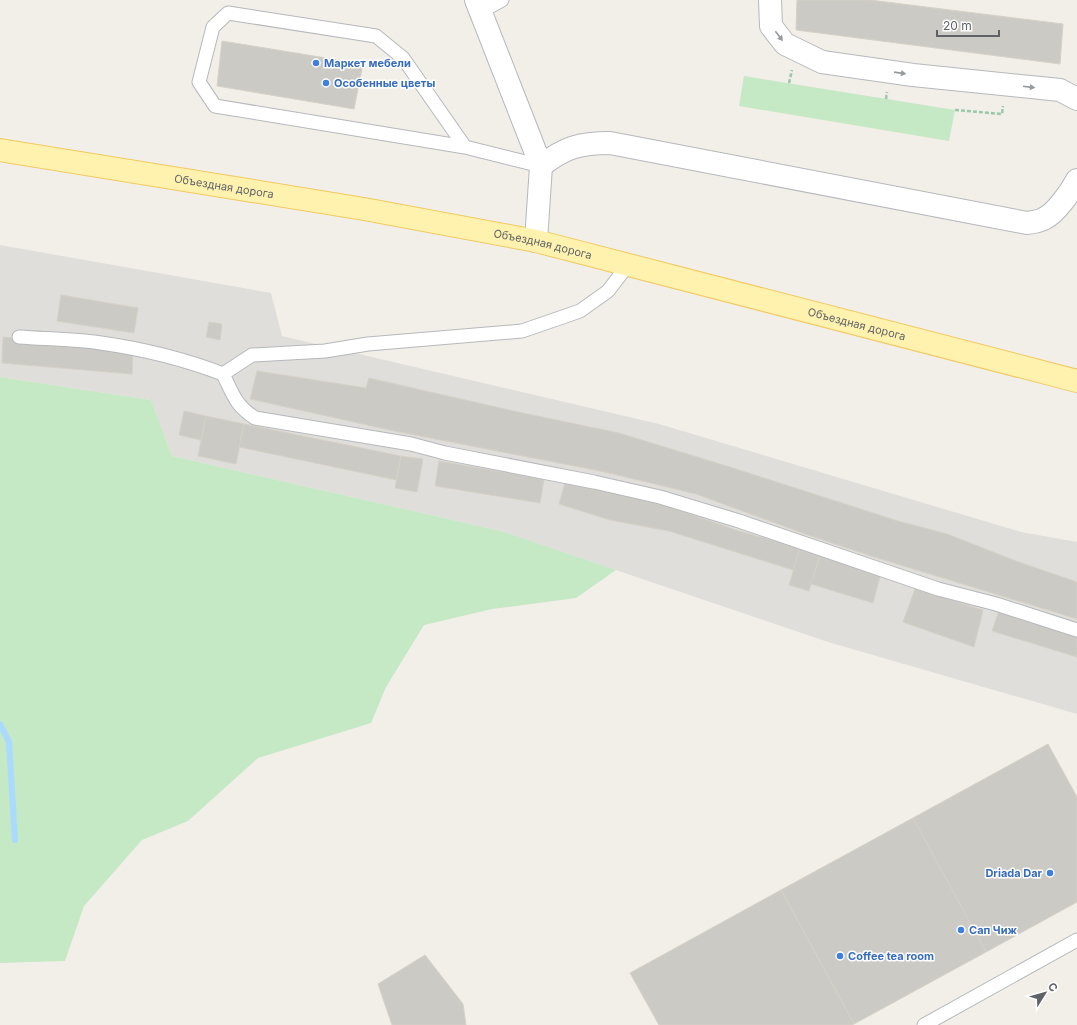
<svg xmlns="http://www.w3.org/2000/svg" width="1077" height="1025" font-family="Inter,sans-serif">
<rect width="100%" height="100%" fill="#f1efe8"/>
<polygon fill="#e0deda" points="0,245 271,293 282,336 659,424 1021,532 1077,542 1077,714 828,642 501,531 172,456 151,400 0,377"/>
<g fill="#c5e8c5">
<polygon points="744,76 955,110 949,141 739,106"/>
<polygon points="0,377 151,400 172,456 501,531 616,570 576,598 492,609 424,625 386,687 371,723 258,758 188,821 142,840 84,906 65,961 0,963"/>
</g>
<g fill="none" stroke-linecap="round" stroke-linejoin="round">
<polyline stroke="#aadaff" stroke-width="6" points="0,724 9,742 15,840"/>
</g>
<g fill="#cccac5" stroke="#d6d1c6">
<polygon points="797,0 870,0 1063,24 1060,64 796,30"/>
<polygon points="222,41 363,64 354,109 217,86"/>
<polygon points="61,295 138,308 134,333 57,321"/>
<polygon points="209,322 222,324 220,340 206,337"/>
<polygon points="3,337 133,351 132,374 2,363"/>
<polygon points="257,371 366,388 369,378 518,412 619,433 733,468 898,521 947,534 1016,561 1077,582 1077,619 871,556 805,534 696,494 605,472 394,431 250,399"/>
<polygon points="184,411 206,416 201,440 179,435"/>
<polygon points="206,416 244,424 236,464 198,456"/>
<polygon points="244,424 401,456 396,480 239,447"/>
<polygon points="401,456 423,459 417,492 395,488"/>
<polygon points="439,461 544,479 540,503 435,486"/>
<polygon points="565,482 667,506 736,530 800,548 793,570 669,531 610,520 559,504"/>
<polygon points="800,548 820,555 809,591 789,585"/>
<polygon points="820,555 881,573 873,603 811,584"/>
<polygon points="915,589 983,610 974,647 903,622"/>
<polygon points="999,611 1077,635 1077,657 992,631"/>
<polygon points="1048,744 1077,797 1077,902 986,952 913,818"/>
<polygon points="913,818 986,952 854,1024 781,890"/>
<polygon points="781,890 854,1024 852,1025 659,1025 630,973"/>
<polygon points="425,955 463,1004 466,1025 392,1025 378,984"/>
</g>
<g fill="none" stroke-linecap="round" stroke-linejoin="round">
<defs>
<g id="service">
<polyline points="482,11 502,0"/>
<polyline points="465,147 403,58 376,36 228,13 213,27 199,82 215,106 465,147 541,166"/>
<path d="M628,265L608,291L580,311L522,331L368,344L325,351L252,355L223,374C233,394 235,405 255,418L411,444L445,453L594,482L660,497L739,521L938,589L996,604L1077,630"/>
<path d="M19,337C46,339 74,339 101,343C143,349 184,359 223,374"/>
<polyline points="924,1025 1077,940"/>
</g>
<g id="minor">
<polyline points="476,0 541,166 536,241"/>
<polyline points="770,0 771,26 785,44 822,62 913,75 1060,90 1077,99"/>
<path d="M541,166C565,147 580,143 610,143L1027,223C1033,222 1039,222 1045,218C1056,213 1071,191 1077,180"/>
</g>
<g id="primary">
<path id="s1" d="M0,150L364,209L536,241L1077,381"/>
</g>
</defs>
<use href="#service" stroke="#b5b8bc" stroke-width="15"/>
<use href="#minor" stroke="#b5b8bc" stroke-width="24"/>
<use href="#primary" stroke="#f2c960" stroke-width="24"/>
<g stroke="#9cc7a9" stroke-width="2.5" stroke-dasharray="4 2" stroke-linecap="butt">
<polyline points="789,83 792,70"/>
<polyline points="886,99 887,92"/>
<polyline points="955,110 1002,114 1003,106"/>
</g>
<use href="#service" stroke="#fff" stroke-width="13"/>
<use href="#minor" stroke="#fff" stroke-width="22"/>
<use href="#primary" stroke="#fff2af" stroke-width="22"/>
</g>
<defs><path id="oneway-solid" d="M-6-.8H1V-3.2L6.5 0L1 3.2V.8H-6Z"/></defs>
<g fill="#979a9d">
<use href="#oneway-solid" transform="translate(779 36) rotate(53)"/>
<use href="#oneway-solid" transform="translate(900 73) rotate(8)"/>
<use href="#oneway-solid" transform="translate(1029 87) rotate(7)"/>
</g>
<g fill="#3f7fe0" stroke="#fff" stroke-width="1.5">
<circle cx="316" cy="63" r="4"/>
<circle cx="326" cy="83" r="4"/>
<circle cx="1050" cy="873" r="4"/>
<circle cx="961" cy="930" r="4"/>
<circle cx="840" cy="956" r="4"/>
</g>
<g text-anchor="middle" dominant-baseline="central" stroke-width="3" stroke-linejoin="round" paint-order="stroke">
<g font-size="11" font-weight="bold" fill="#366cbe" stroke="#fff" text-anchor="start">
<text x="324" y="63">Маркет мебели</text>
<text x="334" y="83">Особенные цветы</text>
<text x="1042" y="873" text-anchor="end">Driada Dar</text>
<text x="969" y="930">Сап Чиж</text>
<text x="848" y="956">Coffee tea room</text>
</g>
<g font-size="11" fill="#5f6368" stroke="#fff">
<text stroke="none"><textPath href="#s1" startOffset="227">Объездная дорога</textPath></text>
<text stroke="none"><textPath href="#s1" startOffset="551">Объездная дорога</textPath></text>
<text stroke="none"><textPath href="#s1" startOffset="875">Объездная дорога</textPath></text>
</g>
</g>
<g transform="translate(1045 993) rotate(53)" stroke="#ffffff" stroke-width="3" paint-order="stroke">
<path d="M0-3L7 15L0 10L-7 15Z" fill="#5f6368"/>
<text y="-6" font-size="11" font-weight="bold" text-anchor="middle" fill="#5f6368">С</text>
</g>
<path d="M937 30v6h62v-6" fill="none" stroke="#5f6368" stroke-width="2"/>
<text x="943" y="30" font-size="12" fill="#5f6368" stroke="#ffffff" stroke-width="3" paint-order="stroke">20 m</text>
</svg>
